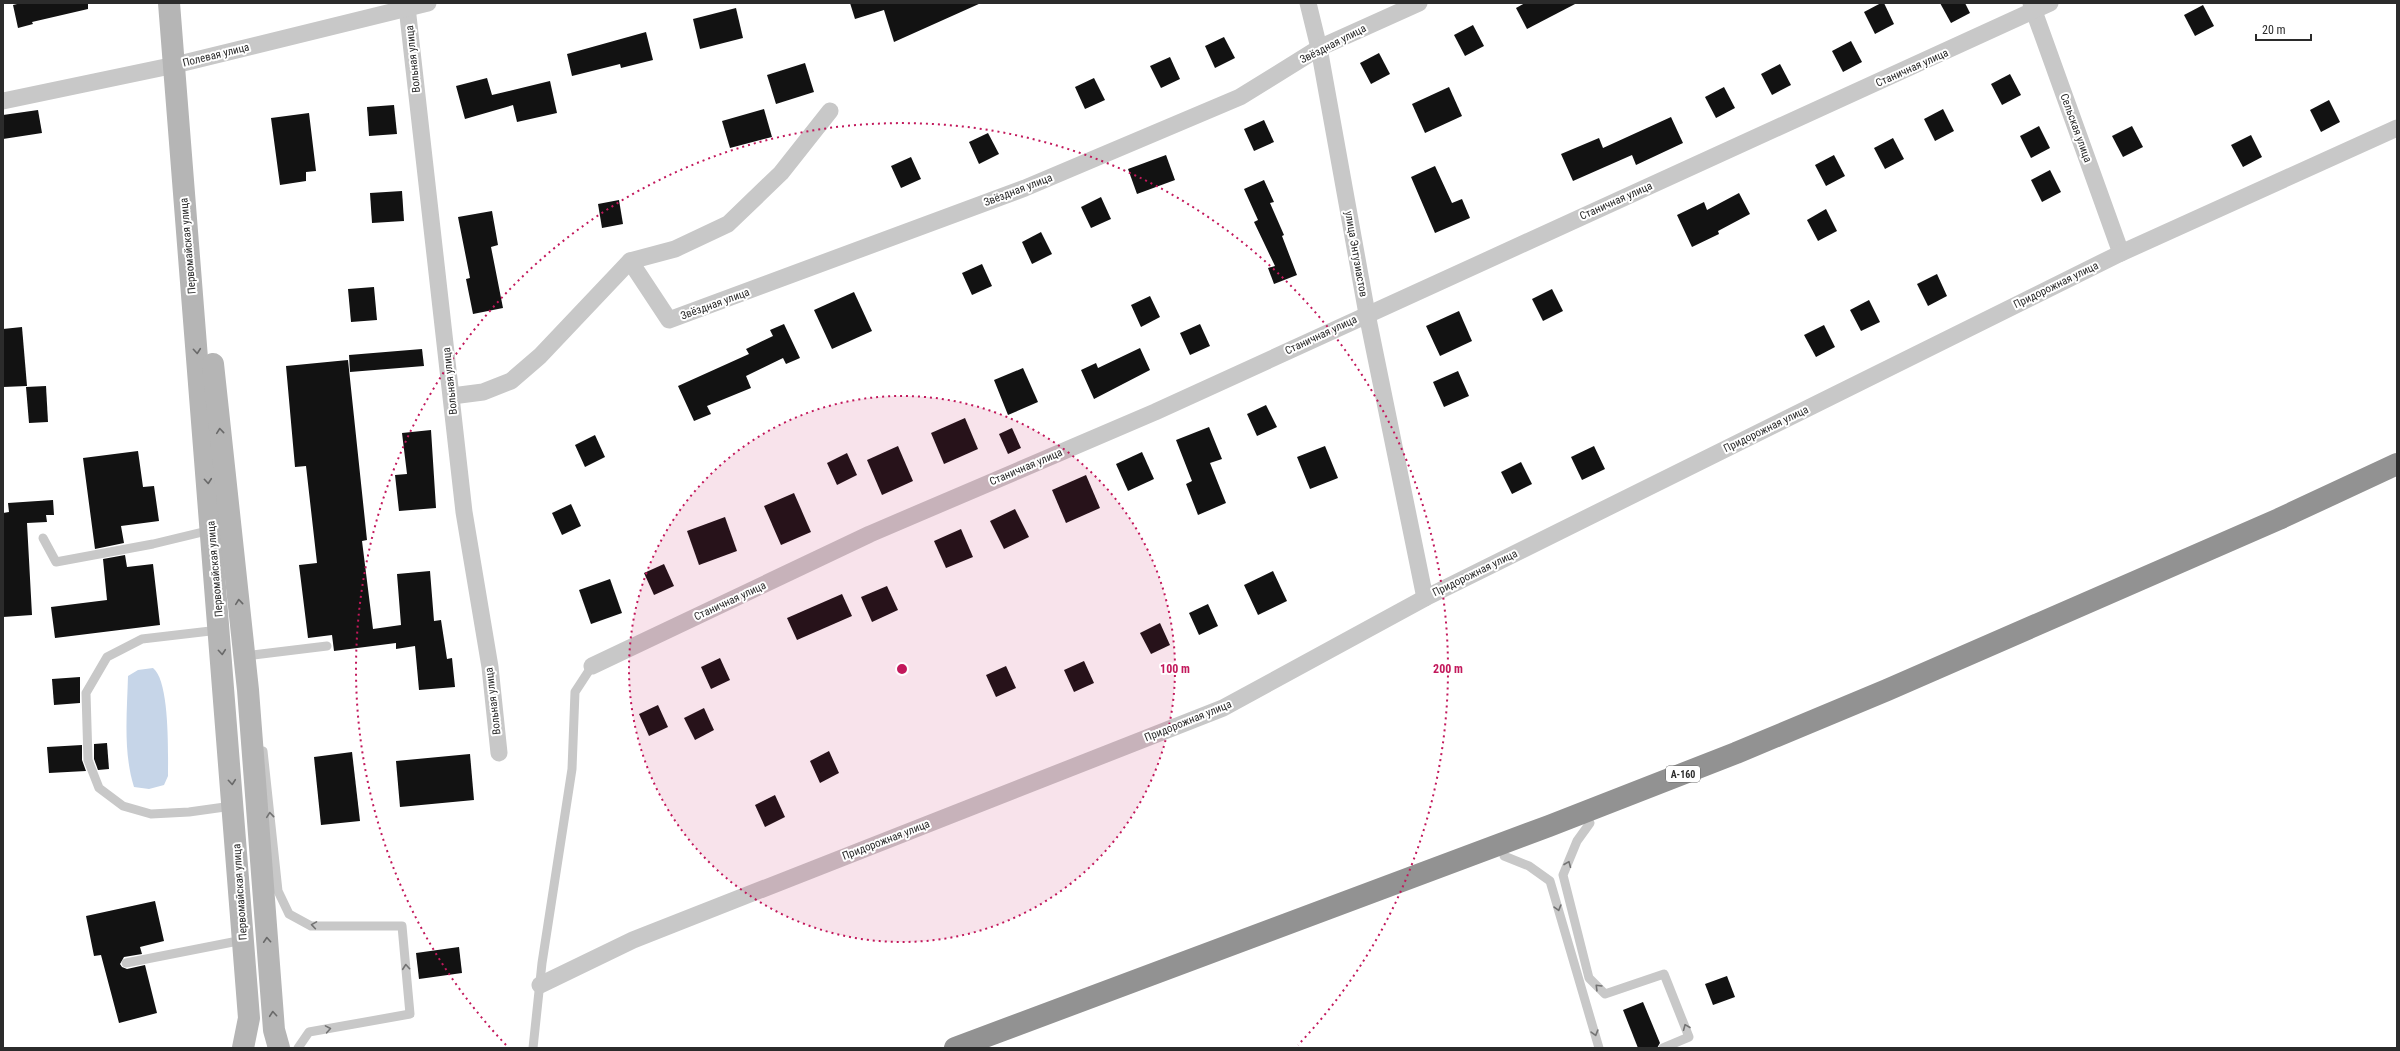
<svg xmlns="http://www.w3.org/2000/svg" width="2400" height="1051" font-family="'Roboto Condensed',sans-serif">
<rect width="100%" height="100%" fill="#fff"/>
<path fill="#c6d5e8" d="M153,668C170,681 168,753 168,776L164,785L149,789L134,787C123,752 127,713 128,676L138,670Z"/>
<g fill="#121212">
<polygon points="21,3 88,3 88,9 32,22 33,24 18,28 13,5"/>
<polygon points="850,3 981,3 894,42 884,10 855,19"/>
<polygon points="1525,3 1577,3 1527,29 1516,8"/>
<polygon points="1881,3 1884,3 1894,24 1875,34 1864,12"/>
<polygon points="1940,3 1965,3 1970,13 1951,23"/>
<polygon points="2203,5 2214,26 2195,36 2184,15"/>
<polygon points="736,8 743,38 700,49 693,19"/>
<polygon points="1473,25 1484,46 1465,56 1454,35"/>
<polygon points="646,32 653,60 621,68 620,64 572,76 567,54"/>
<polygon points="1224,37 1235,58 1215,68 1205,46"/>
<polygon points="1851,41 1862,62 1843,72 1832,51"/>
<polygon points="1379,53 1390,74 1371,84 1360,63"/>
<polygon points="1170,57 1180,79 1161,88 1150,66"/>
<polygon points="805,63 814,92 776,104 767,75"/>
<polygon points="1780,64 1791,85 1772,95 1761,74"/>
<polygon points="2010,74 2021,95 2002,105 1991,84"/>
<polygon points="487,78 492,95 550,81 557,113 517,122 513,105 465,119 456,86"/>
<polygon points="1094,78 1105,100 1085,109 1075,87"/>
<polygon points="1449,87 1462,116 1425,133 1412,104"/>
<polygon points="1724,87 1735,108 1716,118 1705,97"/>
<polygon points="2329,100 2340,122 2321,132 2310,110"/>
<polygon points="394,105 397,134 369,136 367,107"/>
<polygon points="764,109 772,137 730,148 722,121"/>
<polygon points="1943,109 1954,131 1935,141 1924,119"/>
<polygon points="38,110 42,133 3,139 3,115"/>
<polygon points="309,113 316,171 306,172 306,181 280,185 271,118"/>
<polygon points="1671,117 1683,143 1636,165 1632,155 1573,181 1561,154 1599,138 1603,148"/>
<polygon points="1264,120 1274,142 1254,151 1244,129"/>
<polygon points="2039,126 2050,148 2031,158 2020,136"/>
<polygon points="2132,126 2143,147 2123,157 2112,136"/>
<polygon points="988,133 999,154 979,164 969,142"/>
<polygon points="2251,135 2262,157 2243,167 2231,145"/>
<polygon points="1893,138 1904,159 1885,169 1874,148"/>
<polygon points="1166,155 1175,180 1137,194 1128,169"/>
<polygon points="1834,155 1845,176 1826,186 1815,165"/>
<polygon points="911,157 921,179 901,188 891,166"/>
<polygon points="1435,166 1452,203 1462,199 1470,218 1435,233 1411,177"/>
<polygon points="2050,170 2061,192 2042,202 2031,180"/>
<polygon points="1264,180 1274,202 1270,203 1284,235 1282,236 1297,275 1274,284 1268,268 1275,266 1254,222 1258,220 1244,189"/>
<polygon points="402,191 404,221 372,223 370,193"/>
<polygon points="1739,193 1750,214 1718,231 1719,234 1692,247 1677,215 1704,202 1707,210"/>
<polygon points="1101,197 1111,219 1091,228 1081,207"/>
<polygon points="619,200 623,224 602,228 598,204"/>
<polygon points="1826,209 1837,231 1818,241 1807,220"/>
<polygon points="492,211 498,245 491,247 503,308 473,314 466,279 470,278 458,217"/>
<polygon points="1041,232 1052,254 1032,264 1022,242"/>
<polygon points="982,264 992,286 972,295 962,273"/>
<polygon points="1937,274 1947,296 1928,306 1917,284"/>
<polygon points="374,287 377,320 351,322 348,289"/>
<polygon points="1552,289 1563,311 1543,321 1532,299"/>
<polygon points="854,292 872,331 832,349 814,310"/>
<polygon points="1150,296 1160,317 1141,327 1131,305"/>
<polygon points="1869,300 1880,322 1861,331 1850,310"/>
<polygon points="1459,311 1472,341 1440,356 1426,326"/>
<polygon points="784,324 800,358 786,364 783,358 746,376 751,388 707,406 711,414 694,421 678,386 749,354 746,349 773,336 770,330"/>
<polygon points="1200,324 1210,346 1190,355 1180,333"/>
<polygon points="1824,325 1835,347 1816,357 1804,335"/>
<polygon points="22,327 27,386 3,387 3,329"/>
<polygon points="1140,348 1150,370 1094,399 1081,370 1096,363 1098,368"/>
<polygon points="422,349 424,366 350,372 349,355"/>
<polygon points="348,360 367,540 362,541 373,629 401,625 397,574 430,571 434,621 441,620 447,659 452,658 455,687 419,690 415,646 396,649 396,643 334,651 332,635 308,638 299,565 317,563 306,466 295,467 286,366"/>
<polygon points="1023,368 1038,402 1008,415 994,380"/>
<polygon points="1458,371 1469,396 1444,407 1433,382"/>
<polygon points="46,386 48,422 29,423 26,387"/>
<polygon points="1266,405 1277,427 1257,436 1247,414"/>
<polygon points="965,418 978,449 944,464 931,433"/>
<polygon points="1209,427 1222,459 1210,463 1226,503 1198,515 1186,484 1192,481 1176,440"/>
<polygon points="1012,428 1021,448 1008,454 999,434"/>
<polygon points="431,430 436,508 399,511 395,475 407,474 402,433"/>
<polygon points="595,435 605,457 585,467 575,445"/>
<polygon points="898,446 913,481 882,495 867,460"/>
<polygon points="1325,446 1338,478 1310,489 1297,457"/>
<polygon points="1594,446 1605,469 1582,480 1571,457"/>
<polygon points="138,451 143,487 154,486 159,521 121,526 124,543 95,549 83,458"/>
<polygon points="1142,452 1154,479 1128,491 1116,464"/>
<polygon points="847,453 857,475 837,485 827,463"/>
<polygon points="1521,462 1532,484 1512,494 1501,472"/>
<polygon points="1086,475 1100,508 1066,523 1052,490"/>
<polygon points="794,493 811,532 781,545 764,506"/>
<polygon points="53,500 54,515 46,515 47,522 27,523 32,615 3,617 3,513 9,512 8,503"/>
<polygon points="571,504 581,526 562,535 552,513"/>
<polygon points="1015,509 1029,537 1004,549 990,521"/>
<polygon points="725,517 737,551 699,565 687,531"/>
<polygon points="961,529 973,557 946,568 934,541"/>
<polygon points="125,555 127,567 153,564 160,625 55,638 51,607 107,600 103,559"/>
<polygon points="664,564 674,586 654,595 644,573"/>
<polygon points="1273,571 1287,601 1258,615 1244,585"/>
<polygon points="610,579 622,613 591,624 579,590"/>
<polygon points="887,586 898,610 872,622 861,597"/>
<polygon points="842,594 852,616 797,640 787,618"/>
<polygon points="1208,604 1218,626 1199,635 1189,613"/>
<polygon points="1160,623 1170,645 1151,654 1140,633"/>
<polygon points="720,658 730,680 711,689 701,667"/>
<polygon points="1084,661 1094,683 1074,692 1064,670"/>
<polygon points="1006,666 1016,688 996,697 986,675"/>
<polygon points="80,677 80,703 54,705 52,679"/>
<polygon points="658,705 668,727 649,736 639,714"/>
<polygon points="704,708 714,730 695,740 684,718"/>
<polygon points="107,743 109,769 98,770 94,759 94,744"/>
<polygon points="82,745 82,760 86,771 49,773 47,747"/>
<polygon points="829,751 839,773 820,783 810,761"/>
<polygon points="352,752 360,821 321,825 314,757"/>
<polygon points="470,754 474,800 400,807 396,761"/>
<polygon points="775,795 785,817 765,827 755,805"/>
<polygon points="155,901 164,941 140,947 142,954 124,957 120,964 122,967 127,969 145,965 157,1013 119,1023 101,955 94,956 86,916"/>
<polygon points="459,947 462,973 419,979 416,953"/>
<polygon points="1727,976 1735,997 1713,1005 1705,984"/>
<polygon points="1643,1002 1660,1043 1657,1048 1638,1048 1623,1010"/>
</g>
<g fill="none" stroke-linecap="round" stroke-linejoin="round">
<g stroke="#c8c8c8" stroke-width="9">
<polyline points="43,538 56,562 153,544 211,530"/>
<polyline points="219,630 142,639 107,657 86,693 88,760 99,788 123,806 151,814 189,812 232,806"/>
<polyline points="245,656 327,646"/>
<polyline points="263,751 278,891 289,914 311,926 402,926 410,1014 309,1032 298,1048"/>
<polyline points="1590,823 1577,841 1563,875 1589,978 1605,994 1664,974 1689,1037 1663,1048"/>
<polyline points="1504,856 1529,866 1550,881 1599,1048"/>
<polyline points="126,963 243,940"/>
<polyline points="533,1048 542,963 572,769 575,692 592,666"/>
</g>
<g stroke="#c8c8c8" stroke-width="17">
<polyline points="1308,3 1319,48 1367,314 1425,598"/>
<polyline points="2031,3 2121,253"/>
<polyline points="407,7 464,512 490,667 499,753"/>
<polyline points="3,101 175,65 428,3"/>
<polyline points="630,261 669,320 1025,188 1240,97 1319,48 1419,3"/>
<polyline points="452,396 483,392 511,381 540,356 630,261 675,249 728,224 781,173 830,111"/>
<polyline points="592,666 870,534 1155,412 2050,3"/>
<polyline points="540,985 633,940 1223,708 1425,598 2121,253 2397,128"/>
</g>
<g stroke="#b5b5b5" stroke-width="22">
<polyline points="169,3 249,1018 243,1048"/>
<polyline points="213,364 248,690 274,1030 279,1048"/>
</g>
<polyline stroke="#929292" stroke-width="22" points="955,1048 1549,826 1736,753 1887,690 2279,519 2397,464"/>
</g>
<defs><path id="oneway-chevron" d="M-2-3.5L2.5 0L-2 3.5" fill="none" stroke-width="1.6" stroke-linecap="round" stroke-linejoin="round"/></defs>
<g stroke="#696969">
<use href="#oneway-chevron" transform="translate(197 351) rotate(85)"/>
<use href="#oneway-chevron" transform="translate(220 431) rotate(-96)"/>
<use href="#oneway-chevron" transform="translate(208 481) rotate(85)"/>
<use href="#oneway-chevron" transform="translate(239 602) rotate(-96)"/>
<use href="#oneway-chevron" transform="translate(222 652) rotate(85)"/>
<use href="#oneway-chevron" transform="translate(232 782) rotate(85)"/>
<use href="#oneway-chevron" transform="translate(267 940) rotate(-94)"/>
<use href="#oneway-chevron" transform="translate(273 1014) rotate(-95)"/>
</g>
<g stroke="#727272">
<use href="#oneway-chevron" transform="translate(270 815) rotate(-96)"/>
<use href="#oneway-chevron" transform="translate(1568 864) rotate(-68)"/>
<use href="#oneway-chevron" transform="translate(1558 908) rotate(74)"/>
<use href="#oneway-chevron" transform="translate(314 925) rotate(-171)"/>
<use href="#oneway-chevron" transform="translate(406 967) rotate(-95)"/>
<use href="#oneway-chevron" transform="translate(1598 987) rotate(-135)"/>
<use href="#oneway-chevron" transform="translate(1686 1027) rotate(-112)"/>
<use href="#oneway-chevron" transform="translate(328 1029) rotate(-10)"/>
<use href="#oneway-chevron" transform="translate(1595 1033) rotate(74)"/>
</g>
<circle cx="902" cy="669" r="273" fill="#c2185b" fill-opacity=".12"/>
<g fill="none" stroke="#c2185b" stroke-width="2" stroke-dasharray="2 4">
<circle cx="902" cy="669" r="273"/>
<path d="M506 1045A546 546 0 1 1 1298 1045"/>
</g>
<g text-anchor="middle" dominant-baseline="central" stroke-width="4" stroke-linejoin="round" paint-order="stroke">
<rect fill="#fff" stroke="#6b6b6b" stroke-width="1" x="1666" y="766" width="34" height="16" rx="3"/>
<g font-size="10" font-weight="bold" fill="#2b2b2b">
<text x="1683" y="774">А-160</text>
</g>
<g font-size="11" fill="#2b2b2b" stroke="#fff">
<text transform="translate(1333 44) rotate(-27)">Звёздная улица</text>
<text transform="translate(216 55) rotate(-14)">Полевая улица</text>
<text transform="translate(413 59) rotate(-96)">Вольная улица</text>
<text transform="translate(1912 68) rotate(-24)">Станичная улица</text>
<text transform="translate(2076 128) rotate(70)">Сельская улица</text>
<text transform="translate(1018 190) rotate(-21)">Звёздная улица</text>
<text transform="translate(1616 201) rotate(-24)">Станичная улица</text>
<text transform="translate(188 246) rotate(-95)">Первомайская улица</text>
<text transform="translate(1356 254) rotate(80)">улица Энтузиастов</text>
<text transform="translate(2056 285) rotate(-26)">Придорожная улица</text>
<text transform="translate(715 304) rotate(-20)">Звёздная улица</text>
<text transform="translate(1321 335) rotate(-25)">Станичная улица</text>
<text transform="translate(450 381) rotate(-96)">Вольная улица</text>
<text transform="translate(1766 429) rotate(-26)">Придорожная улица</text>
<text transform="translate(1026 467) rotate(-23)">Станичная улица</text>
<text transform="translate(215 569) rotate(-95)">Первомайская улица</text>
<text transform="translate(1475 573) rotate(-26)">Придорожная улица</text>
<text transform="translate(730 601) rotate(-25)">Станичная улица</text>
<text transform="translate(493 701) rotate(-97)">Вольная улица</text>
<text transform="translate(1188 721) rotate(-22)">Придорожная улица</text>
<text transform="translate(886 840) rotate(-21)">Придорожная улица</text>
<text transform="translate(240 892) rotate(-94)">Первомайская улица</text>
</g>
</g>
<circle cx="902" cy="669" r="6" fill="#c2185b" stroke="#fff" stroke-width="2"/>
<g font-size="12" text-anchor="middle" font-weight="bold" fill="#c2185b" stroke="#fff" stroke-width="4" stroke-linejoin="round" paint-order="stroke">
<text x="1175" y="673">100 m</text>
<text x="1448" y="673">200 m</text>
</g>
<rect width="2400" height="1051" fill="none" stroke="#2b2b2b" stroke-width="8"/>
<path d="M2256 34v6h55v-6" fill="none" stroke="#2b2b2b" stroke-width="2"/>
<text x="2262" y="34" font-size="12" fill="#2b2b2b" stroke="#ffffff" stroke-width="3" paint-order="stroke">20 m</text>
</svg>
